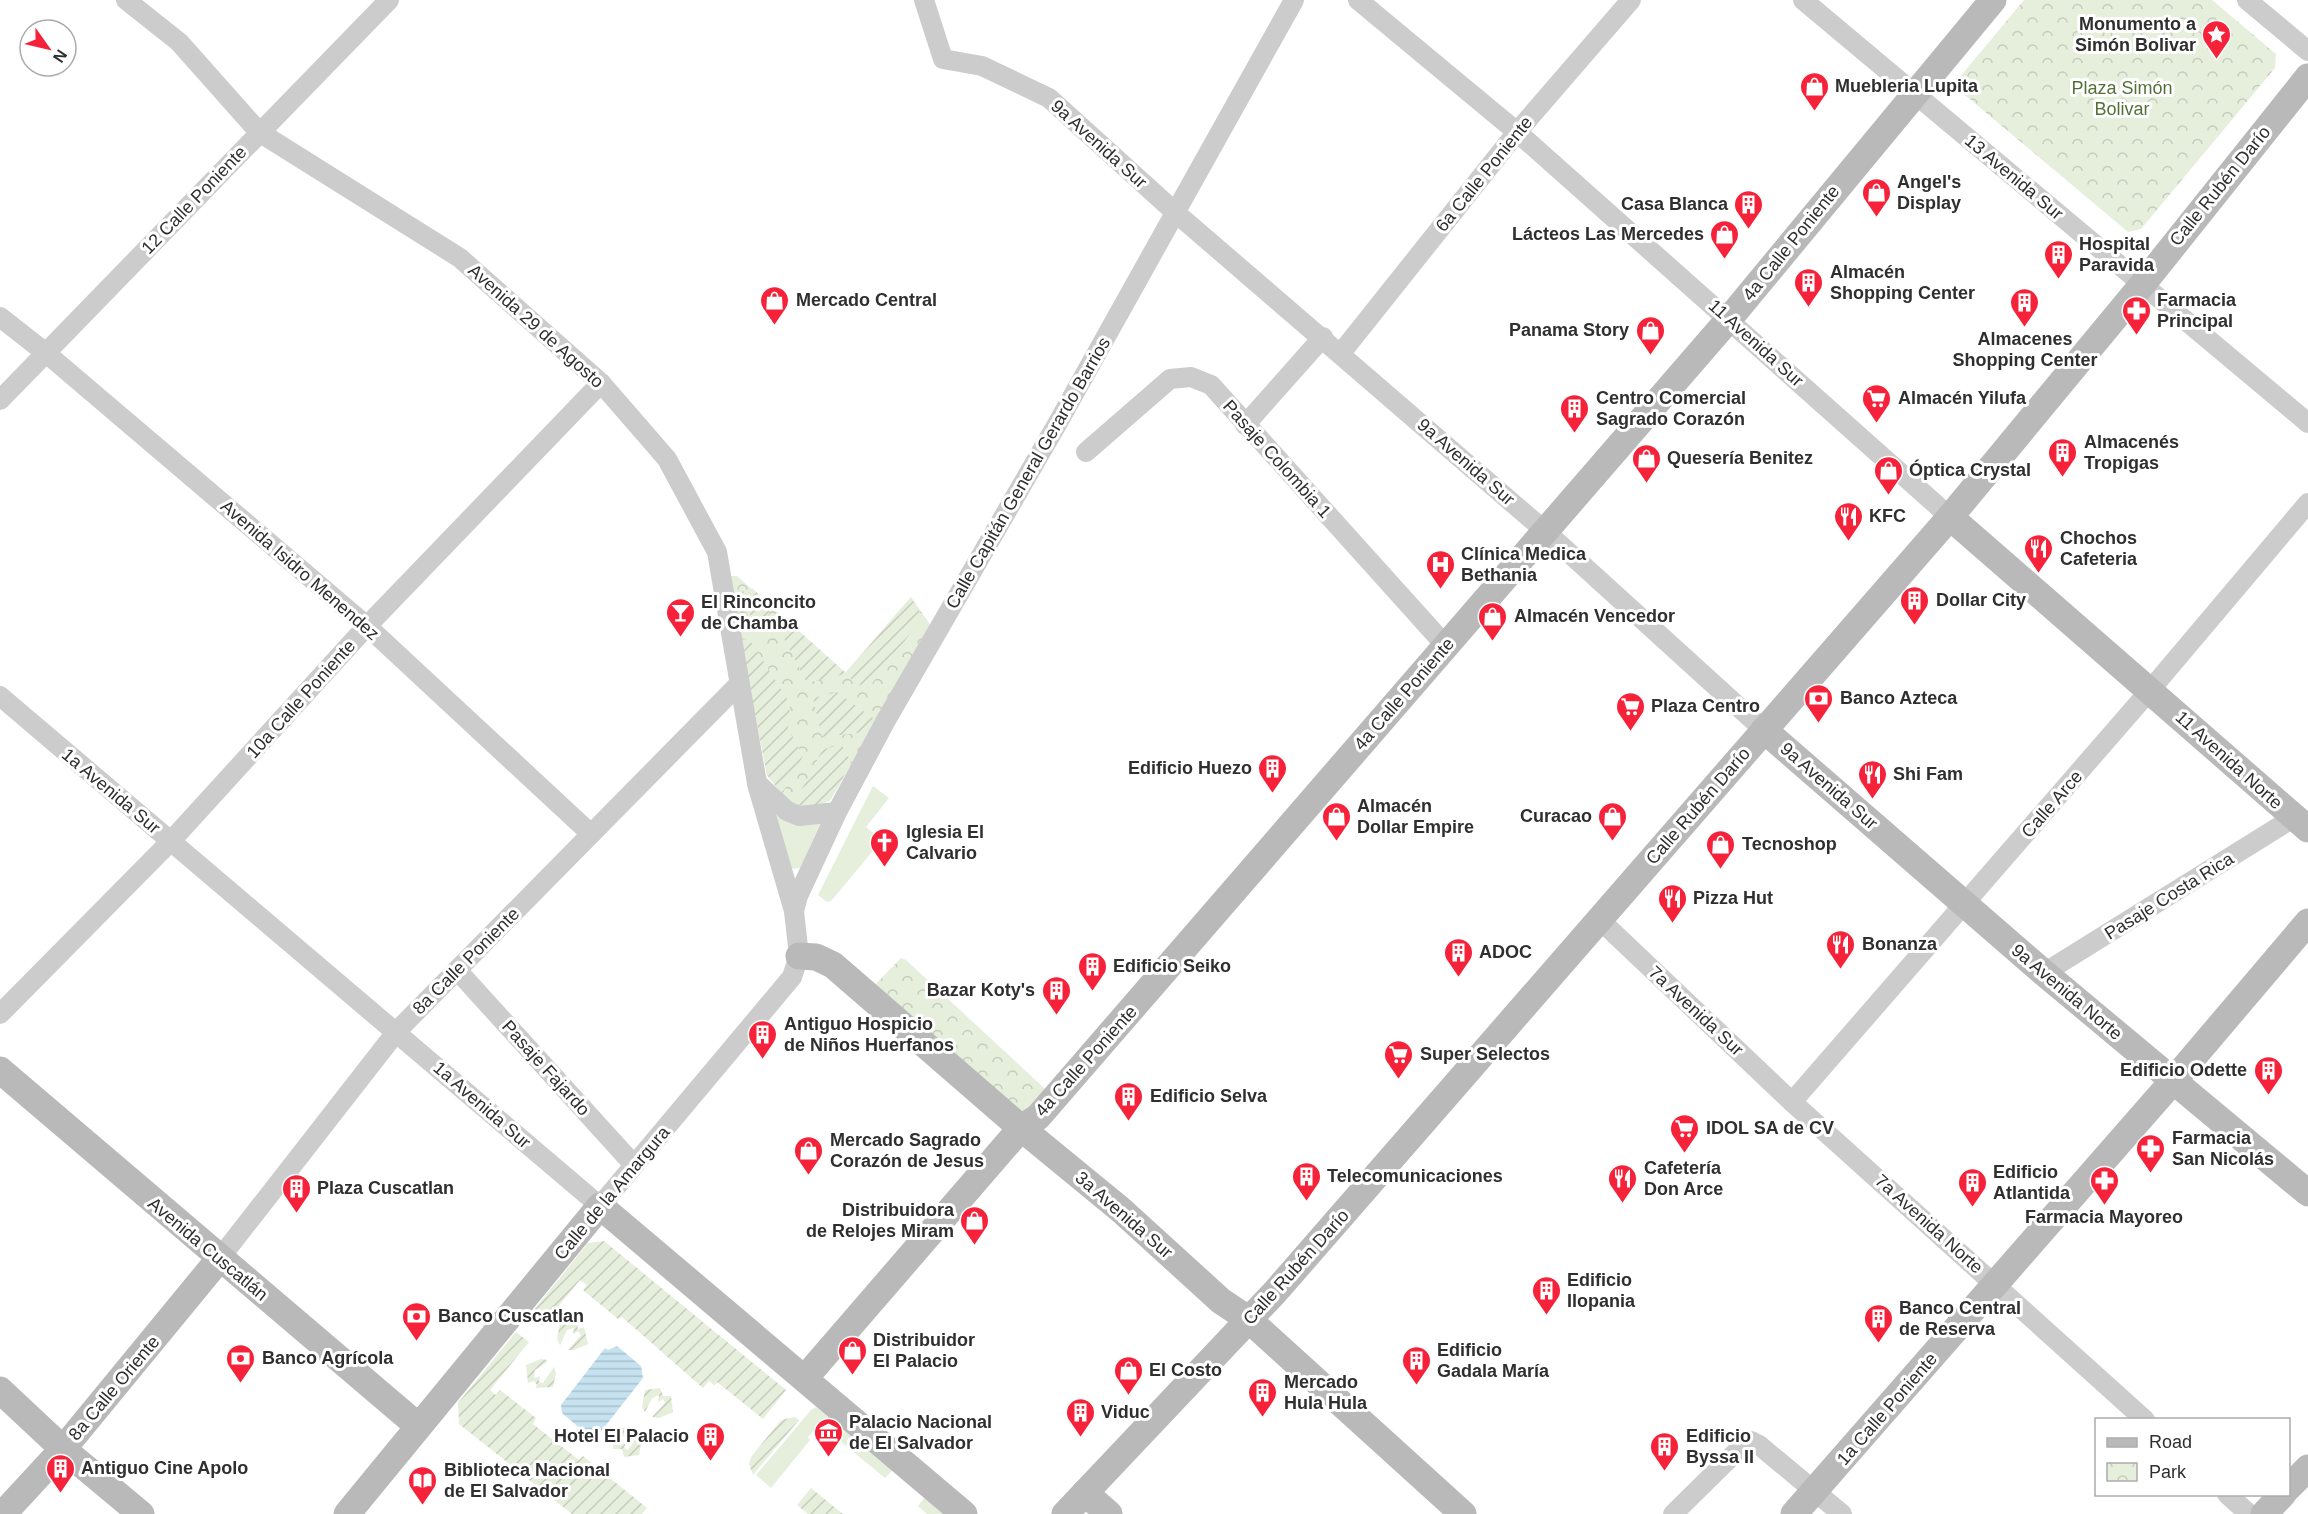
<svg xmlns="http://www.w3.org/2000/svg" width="2308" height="1514" font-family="Arial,sans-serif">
<defs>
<pattern id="park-crowns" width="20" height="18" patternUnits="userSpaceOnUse" patternTransform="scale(1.5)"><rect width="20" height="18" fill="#e6eedc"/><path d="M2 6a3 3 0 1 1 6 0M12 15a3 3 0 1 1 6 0" fill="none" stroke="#c6ccbd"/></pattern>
<pattern id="garden-furrows" width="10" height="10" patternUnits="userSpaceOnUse" patternTransform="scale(1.5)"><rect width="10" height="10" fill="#e6eedc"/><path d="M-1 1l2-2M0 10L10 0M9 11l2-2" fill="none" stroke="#c6ccbd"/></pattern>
<pattern id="water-rules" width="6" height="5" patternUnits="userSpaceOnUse" patternTransform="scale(1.5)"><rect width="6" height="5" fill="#c6e1ef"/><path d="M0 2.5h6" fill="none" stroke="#aac1cd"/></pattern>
</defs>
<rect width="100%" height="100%" fill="#fff"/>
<g fill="#e6eedc">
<polygon points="873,786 889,798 866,827 882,840 831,901 827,902 818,895"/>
<polygon points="776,813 820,824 800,868 790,869"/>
<polygon points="816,1407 893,1470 885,1478 834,1436 836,1434 821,1422 808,1437 810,1440 771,1488 756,1475 811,1410"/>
<polygon points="925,1497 945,1514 927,1514 918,1506"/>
</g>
<g fill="url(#park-crowns)">
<polygon points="2024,0 2212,0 2276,54 2275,68 2141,229 2128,232 1959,90 1959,78"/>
<polygon points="731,576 737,576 845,673 911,597 931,626 830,801 798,806 787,800 767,775 729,580"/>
<polygon points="901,958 906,960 1055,1098 1021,1128 866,994"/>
</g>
<g fill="url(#garden-furrows)">
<polygon points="740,588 746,594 752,588 770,605 767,625 759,627 755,623 737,592"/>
<polygon points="911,597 923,617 867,690 845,674 807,683 780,631 782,616 846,673"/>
<polygon points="744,639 752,643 790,704 788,729 803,756 782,794 767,775 741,641"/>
<polygon points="837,692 874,719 867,732 822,737 813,698"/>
<path d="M842,745L851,762C836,789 830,818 794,804L823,749Z"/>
<polygon points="604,1241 786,1390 763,1419 717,1382 714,1385 709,1381 703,1388 622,1317 618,1319 583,1290 587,1285 580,1280 542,1326 529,1316 588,1243"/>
<polygon points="570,1321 577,1321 578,1329 584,1327 588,1344 574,1350 568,1350 581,1335 578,1331 573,1334 574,1328 567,1330 560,1345 557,1339 560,1323"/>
<polygon points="516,1332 529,1342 490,1390 496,1395 500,1390 536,1418 533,1424 579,1460 583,1456 647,1508 642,1514 572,1514 459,1424 458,1403"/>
<polygon points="541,1359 547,1360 547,1362 535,1370 534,1378 540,1376 539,1382 543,1383 554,1367 556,1373 553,1387 535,1388 537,1385 534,1381 528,1383 526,1365"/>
<polygon points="660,1388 663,1396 671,1396 673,1412 659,1418 652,1417 665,1403 663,1399 658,1402 659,1395 652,1398 645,1412 642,1407 645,1390"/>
<polygon points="795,1417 799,1420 753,1475 749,1464 751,1457 781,1420"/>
<polygon points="627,1426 633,1428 633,1430 621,1438 619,1444 626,1443 624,1448 628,1450 639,1434 642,1440 639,1455 624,1457 622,1449 613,1449 612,1433"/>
<polygon points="811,1488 843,1514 808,1514 797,1505"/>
</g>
<polygon fill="url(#water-rules)" points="617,1346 641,1366 643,1378 599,1434 590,1432 588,1435 562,1413 561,1405 605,1348 608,1350"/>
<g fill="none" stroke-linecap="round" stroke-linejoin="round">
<g stroke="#ccc" stroke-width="20">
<polyline points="126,0 179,42 259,132 460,258 601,383 667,459 717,552 757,783 787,811 799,816 837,812"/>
<polyline points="924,0 943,59 982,66 1049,98 1176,213 1545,531 1764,730"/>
<polyline points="1358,0 1517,132 1950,517"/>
<polyline points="1803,0 2308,423"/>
<polyline points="2247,0 2308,51"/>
<polyline points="0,317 46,353 367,626 591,834"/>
<polyline points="1341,353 1517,132 1631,0"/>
<polyline points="0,400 389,0"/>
<polyline points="1245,425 1323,337"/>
<polyline points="1086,452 1170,379 1191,377 1211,385 1446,646"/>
<polyline points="0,696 600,1206 792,977 799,956 794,911 798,896 837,812 885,722 1056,426 1294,0"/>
<polyline points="757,784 794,911"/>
<polyline points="1600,920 1792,1102 2145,1420"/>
<polyline points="457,970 634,1165"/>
<polyline points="2044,973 2293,818"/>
<polyline points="0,1014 171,841 367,626 601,383"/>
<polyline points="1792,1102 2151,689 2308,503"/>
<polyline points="220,1258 397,1031 738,685"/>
<polyline points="2227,1494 2249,1514"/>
<polyline points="1673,1514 1742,1446 1751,1441 1759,1445 1842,1514"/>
</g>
<g stroke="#b9b9b9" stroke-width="27">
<polyline points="1950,517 2308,829"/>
<polyline points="1764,730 2044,973 2308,1193"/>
<polyline points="799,956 816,957 833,965 1021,1128 1121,1210 1221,1301 1248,1319 1463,1514"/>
<polyline points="0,1070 418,1426"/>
<polyline points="805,1378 1021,1128 1038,1117 1729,319 1993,0"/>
<polyline points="0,1390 63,1449 141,1514"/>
<polyline points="2288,1488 2308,1468"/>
<polyline points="1085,1493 1109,1514"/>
<polyline points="3,1514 63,1449 220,1258"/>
<polyline points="347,1514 600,1206 964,1514"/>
<polyline points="1065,1514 1276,1291 1950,517 2142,285 2308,77"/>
<polyline points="1794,1514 2173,1081 2308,922"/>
<polyline points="2264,1514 2283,1494"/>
</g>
</g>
<defs>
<symbol id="sight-pin" viewBox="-11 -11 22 30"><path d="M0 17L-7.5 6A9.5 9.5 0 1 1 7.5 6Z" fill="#f6223a" stroke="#fff"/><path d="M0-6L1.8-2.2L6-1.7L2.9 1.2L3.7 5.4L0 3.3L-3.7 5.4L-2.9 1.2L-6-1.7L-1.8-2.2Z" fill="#fff"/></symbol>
<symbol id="shop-pin" viewBox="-11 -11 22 30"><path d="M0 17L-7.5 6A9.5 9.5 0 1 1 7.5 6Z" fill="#f6223a" stroke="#fff"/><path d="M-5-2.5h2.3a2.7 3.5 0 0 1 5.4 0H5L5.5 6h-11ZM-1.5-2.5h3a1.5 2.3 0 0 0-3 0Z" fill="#fff"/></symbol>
<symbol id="building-pin" viewBox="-11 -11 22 30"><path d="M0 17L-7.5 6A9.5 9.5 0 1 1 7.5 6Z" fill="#f6223a" stroke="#fff"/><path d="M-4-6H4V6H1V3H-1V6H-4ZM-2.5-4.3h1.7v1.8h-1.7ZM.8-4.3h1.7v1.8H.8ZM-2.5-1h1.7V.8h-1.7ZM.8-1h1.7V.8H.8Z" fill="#fff"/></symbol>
<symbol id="pharmacy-pin" viewBox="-11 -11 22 30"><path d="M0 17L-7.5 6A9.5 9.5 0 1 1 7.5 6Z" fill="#f6223a" stroke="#fff"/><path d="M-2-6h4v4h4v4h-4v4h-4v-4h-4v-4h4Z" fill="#fff"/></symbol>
<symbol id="supermarket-pin" viewBox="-11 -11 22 30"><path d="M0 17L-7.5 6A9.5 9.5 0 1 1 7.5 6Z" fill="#f6223a" stroke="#fff"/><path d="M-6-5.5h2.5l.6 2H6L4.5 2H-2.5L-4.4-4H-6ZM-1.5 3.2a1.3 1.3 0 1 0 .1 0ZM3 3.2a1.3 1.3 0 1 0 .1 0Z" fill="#fff"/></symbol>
<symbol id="restaurant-pin" viewBox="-11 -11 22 30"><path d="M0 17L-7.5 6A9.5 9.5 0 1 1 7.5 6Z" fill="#f6223a" stroke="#fff"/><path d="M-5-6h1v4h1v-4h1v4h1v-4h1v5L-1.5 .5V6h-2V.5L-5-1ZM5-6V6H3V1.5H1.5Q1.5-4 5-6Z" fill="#fff"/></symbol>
<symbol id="hospital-pin" viewBox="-11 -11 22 30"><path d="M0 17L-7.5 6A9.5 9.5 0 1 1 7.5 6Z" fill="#f6223a" stroke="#fff"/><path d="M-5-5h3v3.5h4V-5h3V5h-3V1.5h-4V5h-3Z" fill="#fff"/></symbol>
<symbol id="bar-pin" viewBox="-11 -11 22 30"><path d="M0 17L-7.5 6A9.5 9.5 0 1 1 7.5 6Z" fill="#f6223a" stroke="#fff"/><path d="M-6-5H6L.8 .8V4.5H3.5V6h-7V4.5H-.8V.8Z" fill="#fff"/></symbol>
<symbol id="bank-pin" viewBox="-11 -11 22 30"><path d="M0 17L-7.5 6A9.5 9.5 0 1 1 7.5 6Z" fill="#f6223a" stroke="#fff"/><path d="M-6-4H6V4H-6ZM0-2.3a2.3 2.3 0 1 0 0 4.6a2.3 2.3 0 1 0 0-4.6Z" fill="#fff"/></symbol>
<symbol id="church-pin" viewBox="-11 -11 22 30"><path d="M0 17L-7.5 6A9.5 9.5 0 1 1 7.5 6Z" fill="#f6223a" stroke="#fff"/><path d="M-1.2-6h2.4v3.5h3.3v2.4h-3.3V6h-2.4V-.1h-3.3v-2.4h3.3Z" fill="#fff"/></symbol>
<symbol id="museum-pin" viewBox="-11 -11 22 30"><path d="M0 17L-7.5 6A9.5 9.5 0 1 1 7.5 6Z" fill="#f6223a" stroke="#fff"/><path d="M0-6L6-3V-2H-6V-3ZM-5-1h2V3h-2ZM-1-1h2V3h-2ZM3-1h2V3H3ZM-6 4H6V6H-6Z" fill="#fff"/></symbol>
<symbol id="library-pin" viewBox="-11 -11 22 30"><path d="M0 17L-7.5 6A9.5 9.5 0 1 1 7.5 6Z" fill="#f6223a" stroke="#fff"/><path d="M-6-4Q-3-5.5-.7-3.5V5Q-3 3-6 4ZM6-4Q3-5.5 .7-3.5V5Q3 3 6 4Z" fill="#fff"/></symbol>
</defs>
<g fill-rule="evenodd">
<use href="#sight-pin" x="2200" y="18" width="33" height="45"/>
<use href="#shop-pin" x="1798" y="70" width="33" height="45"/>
<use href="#shop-pin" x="1860" y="176" width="33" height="45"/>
<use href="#building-pin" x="1732" y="188" width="33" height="45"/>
<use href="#shop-pin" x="1708" y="218" width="33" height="45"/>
<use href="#building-pin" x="2042" y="238" width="33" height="45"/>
<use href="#building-pin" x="1792" y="266" width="33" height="45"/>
<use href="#shop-pin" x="758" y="284" width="33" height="45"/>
<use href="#building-pin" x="2008" y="286" width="33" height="45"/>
<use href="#pharmacy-pin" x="2120" y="294" width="33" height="45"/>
<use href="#shop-pin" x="1634" y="314" width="33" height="45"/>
<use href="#supermarket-pin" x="1860" y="382" width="33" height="45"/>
<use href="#building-pin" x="1558" y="392" width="33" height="45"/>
<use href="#building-pin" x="2046" y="436" width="33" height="45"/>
<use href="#shop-pin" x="1630" y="442" width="33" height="45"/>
<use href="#shop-pin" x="1872" y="454" width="33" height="45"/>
<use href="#restaurant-pin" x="1832" y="500" width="33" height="45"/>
<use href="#restaurant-pin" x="2022" y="532" width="33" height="45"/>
<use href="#hospital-pin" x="1424" y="548" width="33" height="45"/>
<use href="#building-pin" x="1898" y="584" width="33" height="45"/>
<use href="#bar-pin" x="664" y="596" width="33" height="45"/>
<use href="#shop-pin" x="1476" y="600" width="33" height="45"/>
<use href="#bank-pin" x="1802" y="682" width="33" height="45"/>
<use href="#supermarket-pin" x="1614" y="690" width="33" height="45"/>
<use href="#building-pin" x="1256" y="752" width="33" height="45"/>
<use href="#restaurant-pin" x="1856" y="758" width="33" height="45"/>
<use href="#shop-pin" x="1320" y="800" width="33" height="45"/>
<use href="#shop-pin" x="1596" y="800" width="33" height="45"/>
<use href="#church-pin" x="868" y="826" width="33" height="45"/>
<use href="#shop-pin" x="1704" y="828" width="33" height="45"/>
<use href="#restaurant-pin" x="1656" y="882" width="33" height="45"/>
<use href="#restaurant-pin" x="1824" y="928" width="33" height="45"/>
<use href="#building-pin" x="1442" y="936" width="33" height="45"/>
<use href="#building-pin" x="1076" y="950" width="33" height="45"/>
<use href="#building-pin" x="1040" y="974" width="33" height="45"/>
<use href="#building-pin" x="746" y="1018" width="33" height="45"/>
<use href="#supermarket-pin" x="1382" y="1038" width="33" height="45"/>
<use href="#building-pin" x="2252" y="1054" width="33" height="45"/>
<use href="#building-pin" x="1112" y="1080" width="33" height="45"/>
<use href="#supermarket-pin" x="1668" y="1112" width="33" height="45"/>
<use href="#pharmacy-pin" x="2134" y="1132" width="33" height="45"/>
<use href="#shop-pin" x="792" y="1134" width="33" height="45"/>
<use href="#building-pin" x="1290" y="1160" width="33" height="45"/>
<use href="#restaurant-pin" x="1606" y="1162" width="33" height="45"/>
<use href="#pharmacy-pin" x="2088" y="1164" width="33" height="45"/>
<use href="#building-pin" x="1956" y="1166" width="33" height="45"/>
<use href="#building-pin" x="280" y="1172" width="33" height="45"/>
<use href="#shop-pin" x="958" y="1204" width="33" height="45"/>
<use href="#building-pin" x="1530" y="1274" width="33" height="45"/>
<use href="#bank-pin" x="400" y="1300" width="33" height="45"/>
<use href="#building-pin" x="1862" y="1302" width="33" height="45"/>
<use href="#shop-pin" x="836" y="1334" width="33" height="45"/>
<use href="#bank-pin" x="224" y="1342" width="33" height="45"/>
<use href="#building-pin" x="1400" y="1344" width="33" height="45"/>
<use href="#shop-pin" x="1112" y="1354" width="33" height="45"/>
<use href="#building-pin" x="1246" y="1376" width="33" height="45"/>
<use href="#building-pin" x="1064" y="1396" width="33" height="45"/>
<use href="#museum-pin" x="812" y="1416" width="33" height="45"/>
<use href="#building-pin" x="694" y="1420" width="33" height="45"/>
<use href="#building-pin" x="1648" y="1430" width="33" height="45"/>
<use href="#building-pin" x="44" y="1452" width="33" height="45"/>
<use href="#library-pin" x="406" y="1464" width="33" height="45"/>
</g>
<g text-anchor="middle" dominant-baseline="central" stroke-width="6" stroke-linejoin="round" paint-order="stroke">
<g font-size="18" font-weight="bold" fill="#2f2f2f" stroke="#fff" text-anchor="start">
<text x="2196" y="24" text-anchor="end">Monumento a<tspan x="2196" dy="21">Simón Bolivar</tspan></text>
<text x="1835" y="86">Muebleria Lupita</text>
<text x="1897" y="182">Angel's<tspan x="1897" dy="21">Display</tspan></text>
<text x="1728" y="204" text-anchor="end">Casa Blanca</text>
<text x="1704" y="234" text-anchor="end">Lácteos Las Mercedes</text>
<text x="2079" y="244">Hospital<tspan x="2079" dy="21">Paravida</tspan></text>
<text x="1830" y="272">Almacén<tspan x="1830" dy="21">Shopping Center</tspan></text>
<text x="796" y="300">Mercado Central</text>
<text x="2157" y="300">Farmacia<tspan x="2157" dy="21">Principal</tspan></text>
<text x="1629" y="330" text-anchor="end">Panama Story</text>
<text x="2025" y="339" text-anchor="middle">Almacenes<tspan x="2025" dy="21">Shopping Center</tspan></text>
<text x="1596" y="398">Centro Comercial<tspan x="1596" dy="21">Sagrado Corazón</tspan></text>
<text x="1898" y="398">Almacén Yilufa</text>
<text x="2084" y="442">Almacenés<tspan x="2084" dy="21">Tropigas</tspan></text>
<text x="1667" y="458">Quesería Benitez</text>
<text x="1909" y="470">Óptica Crystal</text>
<text x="1869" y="516">KFC</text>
<text x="2060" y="538">Chochos<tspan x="2060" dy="21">Cafeteria</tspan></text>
<text x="1461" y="554">Clínica Medica<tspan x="1461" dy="21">Bethania</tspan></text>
<text x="1936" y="600">Dollar City</text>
<text x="701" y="602">El Rinconcito<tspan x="701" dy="21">de Chamba</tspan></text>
<text x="1514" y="616">Almacén Vencedor</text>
<text x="1840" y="698">Banco Azteca</text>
<text x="1651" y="706">Plaza Centro</text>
<text x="1252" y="768" text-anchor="end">Edificio Huezo</text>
<text x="1893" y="774">Shi Fam</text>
<text x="1357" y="806">Almacén<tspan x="1357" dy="21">Dollar Empire</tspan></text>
<text x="1592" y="816" text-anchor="end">Curacao</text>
<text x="906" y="832">Iglesia El<tspan x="906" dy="21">Calvario</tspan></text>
<text x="1742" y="844">Tecnoshop</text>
<text x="1693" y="898">Pizza Hut</text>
<text x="1862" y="944">Bonanza</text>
<text x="1479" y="952">ADOC</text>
<text x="1113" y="966">Edificio Seiko</text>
<text x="1035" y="990" text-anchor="end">Bazar Koty's</text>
<text x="784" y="1024">Antiguo Hospicio<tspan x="784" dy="21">de Niños Huerfanos</tspan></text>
<text x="1420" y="1054">Super Selectos</text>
<text x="2247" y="1070" text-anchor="end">Edificio Odette</text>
<text x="1150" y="1096">Edificio Selva</text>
<text x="1706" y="1128">IDOL SA de CV</text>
<text x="2172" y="1138">Farmacia<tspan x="2172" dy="21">San Nicolás</tspan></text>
<text x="830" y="1140">Mercado Sagrado<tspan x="830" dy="21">Corazón de Jesus</tspan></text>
<text x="1644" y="1168">Cafetería<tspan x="1644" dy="21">Don Arce</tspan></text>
<text x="1993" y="1172">Edificio<tspan x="1993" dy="21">Atlantida</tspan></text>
<text x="1327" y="1176">Telecomunicaciones</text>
<text x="317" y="1188">Plaza Cuscatlan</text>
<text x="954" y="1210" text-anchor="end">Distribuidora<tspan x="954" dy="21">de Relojes Miram</tspan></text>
<text x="2104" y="1217" text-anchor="middle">Farmacia Mayoreo</text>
<text x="1567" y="1280">Edificio<tspan x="1567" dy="21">Ilopania</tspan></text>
<text x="1899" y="1308">Banco Central<tspan x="1899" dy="21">de Reserva</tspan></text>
<text x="438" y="1316">Banco Cuscatlan</text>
<text x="873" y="1340">Distribuidor<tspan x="873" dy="21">El Palacio</tspan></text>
<text x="1437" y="1350">Edificio<tspan x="1437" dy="21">Gadala María</tspan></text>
<text x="262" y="1358">Banco Agrícola</text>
<text x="1149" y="1370">El Costo</text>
<text x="1284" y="1382">Mercado<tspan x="1284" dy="21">Hula Hula</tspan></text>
<text x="1101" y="1412">Viduc</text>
<text x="849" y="1422">Palacio Nacional<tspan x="849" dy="21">de El Salvador</tspan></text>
<text x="689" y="1436" text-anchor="end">Hotel El Palacio</text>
<text x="1686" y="1436">Edificio<tspan x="1686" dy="21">Byssa II</tspan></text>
<text x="81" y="1468">Antiguo Cine Apolo</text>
<text x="444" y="1470">Biblioteca Nacional<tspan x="444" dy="21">de El Salvador</tspan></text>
</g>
<g font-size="18" fill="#547038" stroke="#fff">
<text x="2122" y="88">Plaza Simón<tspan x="2122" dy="21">Bolivar</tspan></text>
</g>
<g font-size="18" fill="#2f2f2f" stroke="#fff">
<text transform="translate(1099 144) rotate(42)">9a Avenida Sur</text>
<text transform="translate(1484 174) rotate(-51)">6a Calle Poniente</text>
<text transform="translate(2014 177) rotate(40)">13 Avenida Sur</text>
<text transform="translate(2220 186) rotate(-51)">Calle Rubén Darío</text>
<text transform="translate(194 200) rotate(-46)">12 Calle Poniente</text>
<text transform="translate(1791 243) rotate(-51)">4a Calle Poniente</text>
<text transform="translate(536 326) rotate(42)">Avenida 29 de Agosto</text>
<text transform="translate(1756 343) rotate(42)">11 Avenida Sur</text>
<text transform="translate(1277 459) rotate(48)">Pasaje Colombia 1</text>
<text transform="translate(1466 462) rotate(41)">9a Avenida Sur</text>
<text transform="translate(1028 473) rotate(-60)">Calle Capitán General Gerardo Barrios</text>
<text transform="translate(300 570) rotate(41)">Avenida Isidro Menendez</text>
<text transform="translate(1404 694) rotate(-49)">4a Calle Poniente</text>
<text transform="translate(301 699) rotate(-48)">10a Calle Poniente</text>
<text transform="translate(2229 760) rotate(42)">11 Avenida Norte</text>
<text transform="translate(1829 786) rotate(41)">9a Avenida Sur</text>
<text transform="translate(111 791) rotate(40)">1a Avenida Sur</text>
<text transform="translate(2052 804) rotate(-49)">Calle Arce</text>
<text transform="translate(1698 806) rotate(-49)">Calle Rubén Darío</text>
<text transform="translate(2169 896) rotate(-32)">Pasaje Costa Rica</text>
<text transform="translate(466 961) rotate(-45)">8a Calle Poniente</text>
<text transform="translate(2067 992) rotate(40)">9a Avenida Norte</text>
<text transform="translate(1696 1011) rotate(43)">7a Avenida Sur</text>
<text transform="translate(1086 1061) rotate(-48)">4a Calle Poniente</text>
<text transform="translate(546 1068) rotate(48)">Pasaje Fajardo</text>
<text transform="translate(482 1105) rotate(41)">1a Avenida Sur</text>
<text transform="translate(612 1193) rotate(-50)">Calle de la Amargura</text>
<text transform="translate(1124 1215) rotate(41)">3a Avenida Sur</text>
<text transform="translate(1929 1224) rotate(42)">7a Avenida Norte</text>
<text transform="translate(208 1249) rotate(40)">Avenida Cuscatlán</text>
<text transform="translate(1296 1267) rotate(-48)">Calle Rubén Darío</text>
<text transform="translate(114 1388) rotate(-50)">8a Calle Oriente</text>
<text transform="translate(1887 1409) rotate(-49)">1a Calle Poniente</text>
</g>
</g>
<rect x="2095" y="1418" width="195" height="78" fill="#ffffff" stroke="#acacac" stroke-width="1.5"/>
<rect x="2107" y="1438" width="30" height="9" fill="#b9b9b9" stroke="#acacac" stroke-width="1.5"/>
<text x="2149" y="1448" font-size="18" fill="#2f2f2f">Road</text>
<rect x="2107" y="1463" width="30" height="18" fill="url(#park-crowns)" stroke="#acacac" stroke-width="1.5"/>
<text x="2149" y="1478" font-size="18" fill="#2f2f2f">Park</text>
<g transform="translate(48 48) rotate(124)"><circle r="28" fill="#ffffff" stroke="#acacac" stroke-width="1.5"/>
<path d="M0-4.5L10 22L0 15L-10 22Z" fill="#f6223a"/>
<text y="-9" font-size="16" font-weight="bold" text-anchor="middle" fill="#2f2f2f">N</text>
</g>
</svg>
